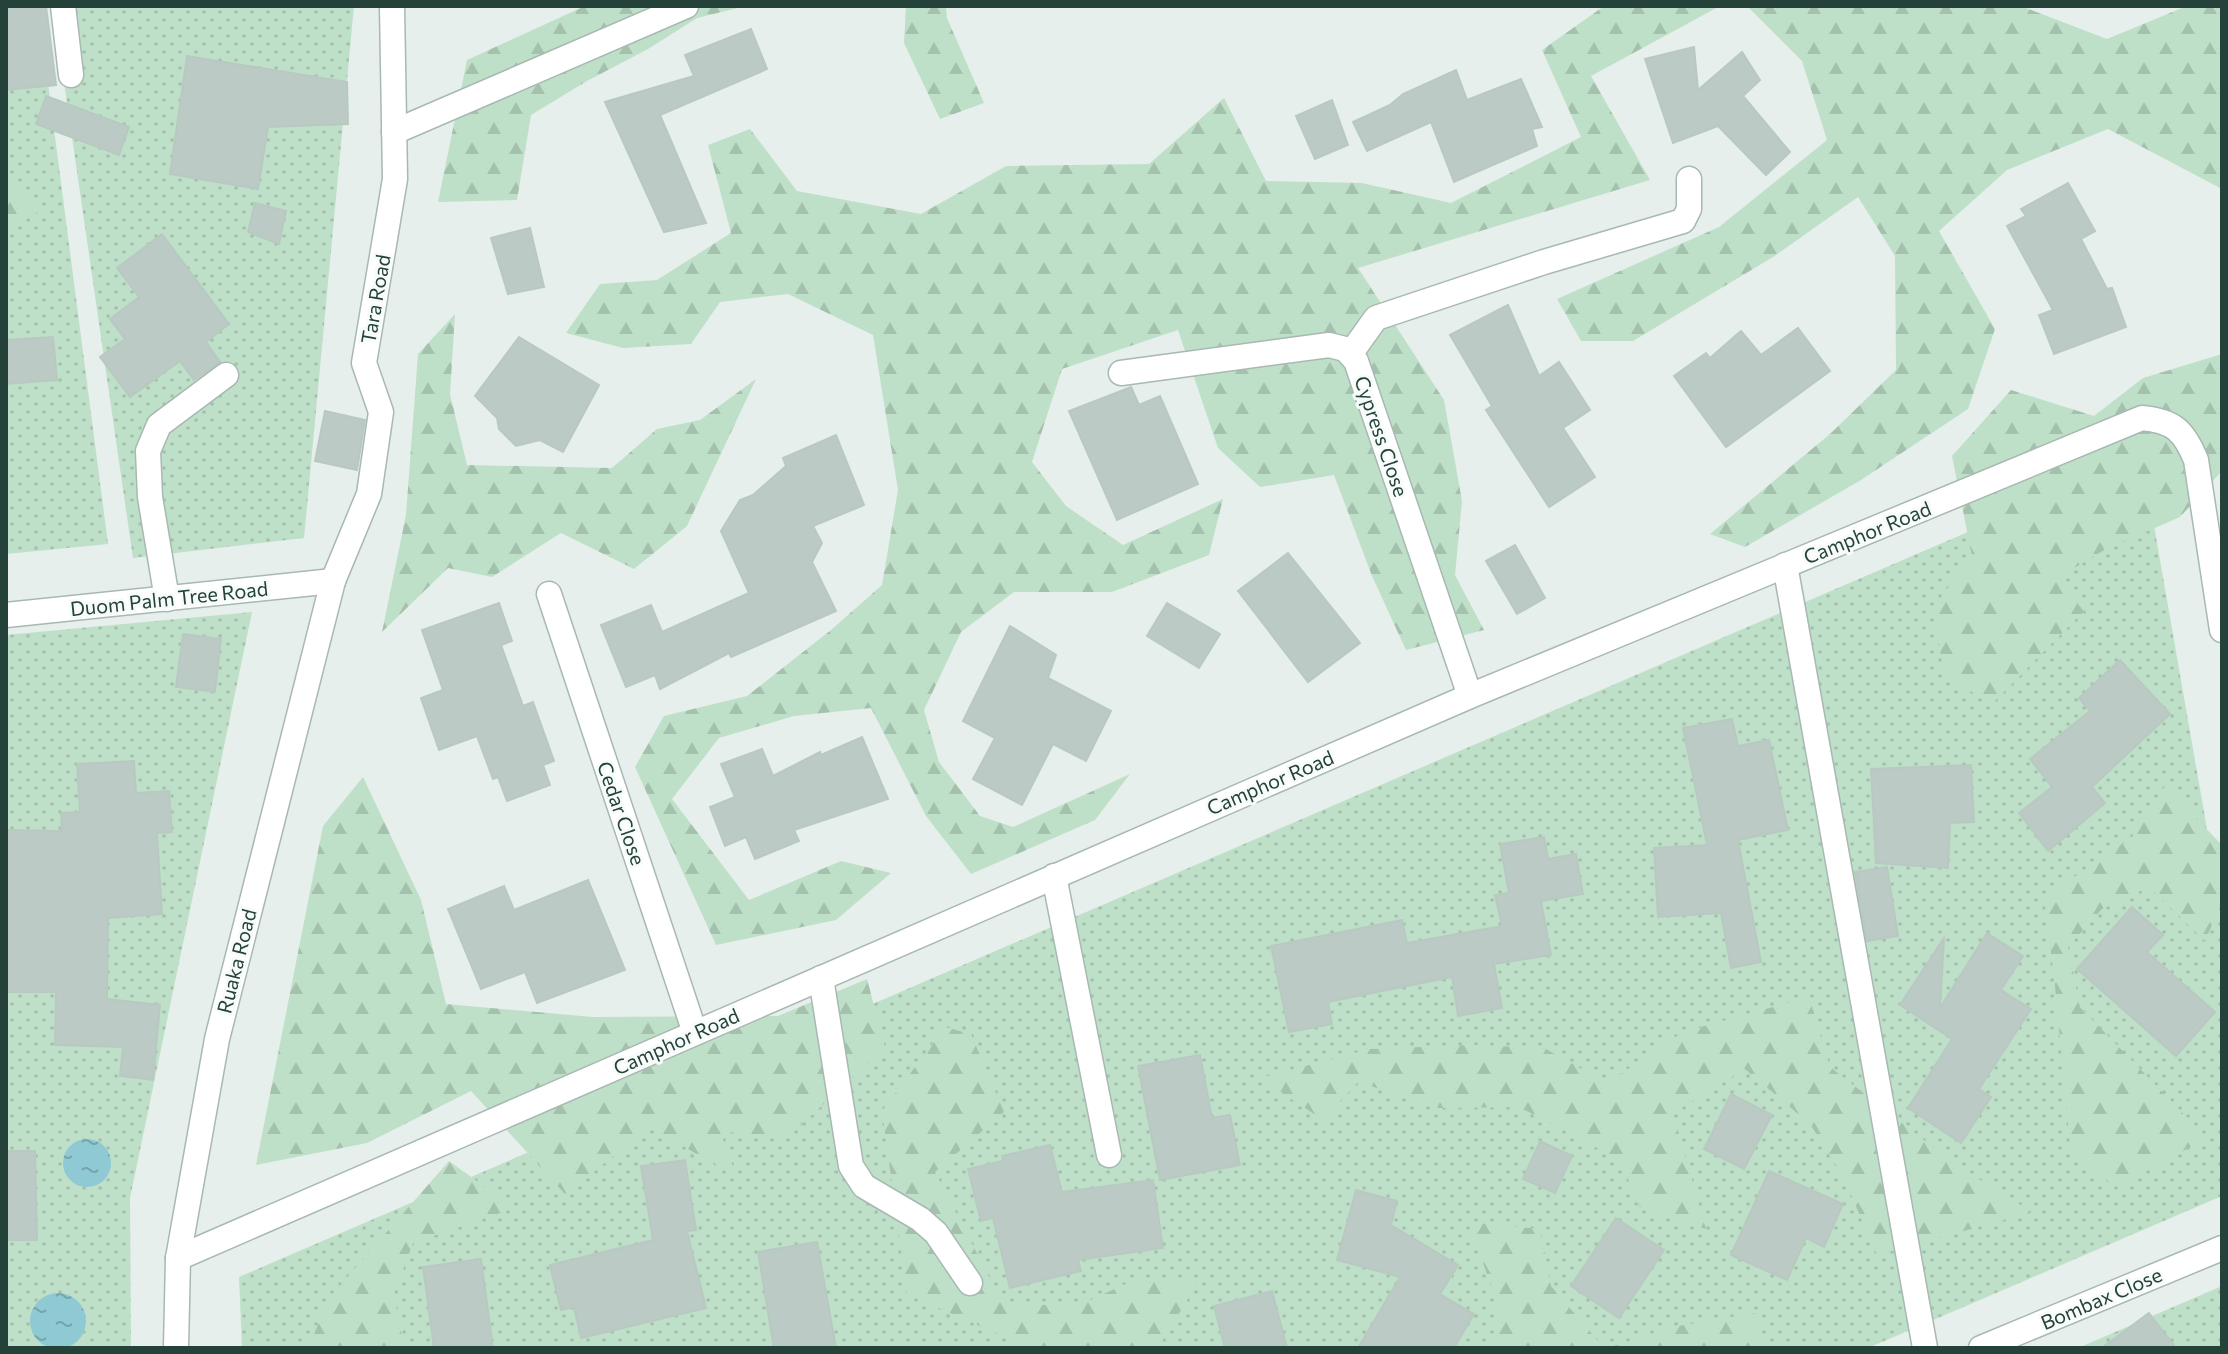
<svg xmlns="http://www.w3.org/2000/svg" width="2228" height="1354" font-family="Commissioner,sans-serif">
<defs>
<pattern id="grass-dots" width="8" height="8" patternUnits="userSpaceOnUse" patternTransform="scale(2)"><rect width="8" height="8" fill="#bfe0c8"/><path d="M2 2h.1M6 6h.1" fill="none" stroke="#a4c1ad" stroke-width="1.8" stroke-linecap="round"/></pattern>
<pattern id="forest-firs" width="22" height="20" patternUnits="userSpaceOnUse" patternTransform="scale(2)"><rect width="22" height="20" fill="#bfe0c8"/><path d="M5 1l3.5 6h-7zM16 11l3.5 6h-7z" fill="#a4c1ad"/></pattern>
<pattern id="water-ripples" width="26" height="14" patternUnits="userSpaceOnUse" patternTransform="scale(2)"><rect width="26" height="14" fill="#8ec9d4"/><path d="M2 4q2-2 4 0t4 0M15 11q2-2 4 0t4 0" fill="none" stroke="#74a5ad"/></pattern>
</defs>
<rect width="100%" height="100%" fill="#e6efeb"/>
<g fill="url(#grass-dots)">
<polygon points="6,6 38,6 108,544 6,554"/>
<polygon points="53,6 354,6 304,538 133,558"/>
<polygon points="2142,457 2222,915 2222,1196 1868,1348 242,1348 239,1277"/>
<polygon points="252,612 130,1198 131,1348 6,1348 6,635"/>
<polygon points="2222,1286 2222,1348 2078,1348"/>
</g>
<g fill="url(#forest-firs)">
<polygon points="585,6 746,6 697,18 648,49 587,81 531,115 517,200 438,202 467,60"/>
<polygon points="906,6 946,6 947,18 984,103 940,119 904,43"/>
<polygon points="1604,6 1720,6 1591,76 1650,180 1358,268 1444,400 1462,501 1455,575 1484,630 1406,650 1372,576 1334,475 1260,487 1218,448 1178,330 1062,369 1032,462 1066,506 1123,545 1223,499 1209,555 1112,592 1014,592 961,632 924,710 939,762 980,816 1013,827 1130,774 1095,820 971,874 926,816 871,708 794,716 719,738 672,799 749,900 841,861 891,873 836,920 716,945 635,767 664,716 747,696 831,630 882,585 898,490 873,335 788,294 720,302 691,344 623,348 566,333 600,284 657,280 731,233 708,145 750,129 797,191 921,214 1006,166 1149,164 1224,98 1266,181 1362,183 1451,203 1581,137 1542,50"/>
<polygon points="1747,6 2021,6 2107,39 2187,6 2222,6 2222,189 2108,129 2007,170 1939,231 1995,329 1968,409 1861,480 1745,547 1710,534 1830,434 1896,370 1895,256 1858,197 1773,257 1633,341 1581,341 1557,299 1719,227 1827,140 1802,61"/>
<polygon points="6,179 41,210 6,233"/>
<polygon points="455,314 450,394 467,465 612,468 657,429 700,420 756,379 687,526 634,569 561,533 492,577 448,568 382,632 406,515 418,354"/>
<polygon points="2222,354 2222,471 2180,517 2106,549 2056,579 2084,611 1991,705 1943,672 1934,606 1972,556 1952,456 2011,390 2094,416 2143,378"/>
<polygon points="363,777 421,900 446,1004 593,1017 778,1016 867,979 885,1047 787,1138 720,1131 737,1178 651,1127 565,1194 471,1091 367,1143 256,1165 323,826"/>
<polygon points="2165,786 2222,845 2222,902 2205,941 2149,887 2102,909 2068,947 2080,1007 2207,1138 2117,1187 2071,1155 2054,976 2044,898 2132,837"/>
<polygon points="1809,997 1830,1067 1956,1165 2032,1212 1877,1255 1843,1176 1810,1124 1745,1069 1673,1113 1706,1229 1640,1207 1620,1160 1519,1107 1439,1108 1358,1082 1323,1120 1260,1078 1370,1049 1473,1045 1544,1048 1607,1083 1683,1032"/>
<polygon points="945,1027 971,1034 1004,1112 935,1172 1004,1306 1082,1304 1134,1280 1198,1282 1158,1348 1030,1348 907,1294 882,1111"/>
<polygon points="449,1161 514,1208 413,1243 394,1294 404,1348 308,1348 330,1297"/>
<polygon points="1468,1222 1540,1229 1551,1286 1604,1348 1499,1348 1494,1293"/>
<polygon points="1762,1312 1762,1348 1607,1348 1678,1326"/>
</g>
<g fill="url(#water-ripples)">
<circle cx="87" cy="1163" r="24"/>
<circle cx="58" cy="1321" r="28"/>
</g>
<g fill="#bbcac4" stroke="#b8c9c2" stroke-width="2">
<polygon points="6,6 46,6 56,85 6,90"/>
<polygon points="751,29 767,69 660,115 706,223 664,232 605,102 694,76 685,55"/>
<polygon points="1694,47 1698,90 1742,52 1760,80 1743,96 1790,152 1766,175 1718,126 1673,143 1645,59"/>
<polygon points="187,56 347,82 348,124 268,127 258,189 170,174"/>
<polygon points="1456,70 1467,100 1521,79 1542,127 1532,129 1537,146 1454,182 1431,122 1367,151 1353,122 1390,105 1403,94"/>
<polygon points="46,96 129,127 119,155 36,124"/>
<polygon points="1332,100 1348,145 1315,159 1296,116"/>
<polygon points="2068,183 2095,231 2081,239 2107,289 2112,288 2126,327 2054,354 2039,315 2053,310 2007,226 2026,216 2021,209"/>
<polygon points="255,203 286,211 279,244 248,232"/>
<polygon points="530,228 544,287 508,294 491,238"/>
<polygon points="162,234 229,324 206,342 220,362 194,380 180,361 130,397 100,357 125,339 110,319 139,297 117,268"/>
<polygon points="1508,305 1539,376 1559,362 1590,410 1563,428 1595,477 1549,507 1486,410 1492,406 1450,335"/>
<polygon points="1798,328 1830,371 1726,447 1674,376 1706,353 1710,358 1741,331 1761,355"/>
<polygon points="53,337 57,380 6,384 6,340"/>
<polygon points="519,337 599,385 563,452 540,440 516,446 499,429 497,418 475,396"/>
<polygon points="1131,387 1139,405 1160,396 1198,484 1117,520 1069,411"/>
<polygon points="325,411 365,420 357,470 315,461"/>
<polygon points="836,435 864,505 813,526 822,543 812,562 836,611 731,657 729,653 660,689 655,675 626,687 601,625 651,605 662,632 749,593 721,531 740,500 753,495 786,466 783,458"/>
<polygon points="1515,545 1545,598 1517,614 1486,561"/>
<polygon points="1288,553 1360,643 1308,682 1238,591"/>
<polygon points="499,603 512,641 501,645 523,706 533,702 554,761 543,765 550,785 507,801 498,777 493,779 477,736 439,750 421,698 443,690 422,630"/>
<polygon points="1167,603 1220,634 1199,668 1147,636"/>
<polygon points="1010,626 1056,655 1048,678 1111,711 1086,761 1053,744 1022,805 973,779 995,738 963,721"/>
<polygon points="183,634 221,639 215,692 176,687"/>
<polygon points="2120,660 2170,714 2092,787 2105,803 2048,851 2019,813 2052,787 2030,759 2090,711 2079,698"/>
<polygon points="1732,719 1738,746 1769,740 1788,830 1738,840 1761,962 1731,968 1721,913 1658,917 1654,848 1707,845 1683,728"/>
<polygon points="862,737 888,799 794,830 799,841 755,859 746,837 725,846 710,807 735,797 721,764 762,749 773,776 820,752 821,755"/>
<polygon points="134,761 136,793 169,791 172,832 157,833 162,914 108,918 107,999 160,1005 153,1080 120,1076 123,1047 55,1045 56,992 6,992 6,830 62,831 61,813 80,812 77,764"/>
<polygon points="1971,765 1974,822 1950,823 1948,868 1876,863 1871,769"/>
<polygon points="1544,837 1548,859 1576,854 1583,894 1541,901 1551,955 1494,964 1502,1008 1458,1016 1452,977 1328,1002 1332,1024 1289,1032 1271,946 1402,920 1407,943 1502,926 1495,895 1509,893 1500,844"/>
<polygon points="1887,867 1898,936 1867,941 1855,872"/>
<polygon points="588,880 625,970 537,1003 525,972 481,989 448,909 504,886 514,910"/>
<polygon points="2132,907 2163,935 2147,952 2215,1012 2176,1056 2077,969"/>
<polygon points="1987,933 2023,956 2001,990 2031,1009 1979,1089 1991,1097 1961,1143 1908,1108 1952,1039 1900,1005 1944,938 1940,1008"/>
<polygon points="1200,1055 1212,1118 1230,1115 1240,1165 1160,1180 1138,1066"/>
<polygon points="1731,1094 1772,1115 1744,1169 1704,1149"/>
<polygon points="1540,1141 1572,1156 1555,1193 1523,1179"/>
<polygon points="1050,1145 1062,1192 1153,1180 1163,1248 1078,1260 1081,1271 1010,1288 993,1218 981,1221 968,1169 1003,1161 1002,1156"/>
<polygon points="6,1151 35,1151 37,1240 6,1240"/>
<polygon points="685,1160 696,1230 687,1231 706,1308 581,1338 574,1307 561,1310 550,1265 653,1240 641,1166"/>
<polygon points="1769,1171 1843,1204 1824,1247 1806,1238 1787,1280 1731,1255"/>
<polygon points="1356,1190 1397,1201 1391,1225 1458,1265 1440,1294 1474,1314 1454,1348 1358,1348 1400,1277 1337,1260"/>
<polygon points="1616,1218 1664,1250 1619,1318 1571,1286"/>
<polygon points="817,1242 836,1348 774,1348 758,1252"/>
<polygon points="481,1259 493,1348 434,1348 423,1267"/>
<polygon points="1272,1291 1287,1348 1225,1348 1214,1306"/>
<polygon points="2149,1313 2176,1348 2102,1348"/>
</g>
<g fill="none" stroke-linecap="round" stroke-linejoin="round">
<defs>
<g id="minor">
<polyline points="63,6 71,75"/>
<polyline points="394,132 686,6"/>
<polyline points="1351,353 1376,318 1544,262 1683,221 1689,209 1689,179"/>
<polyline points="1121,373 1329,345 1345,349 1356,361 1470,696"/>
<polyline points="1785,565 1925,1348"/>
<polyline points="549,594 695,1033"/>
<polyline points="167,599 150,497 148,451 159,425 226,375"/>
<polyline points="6,615 333,581"/>
<polyline points="1054,876 1109,1155"/>
<polyline points="821,978 851,1166 864,1186 920,1219 936,1233 970,1283"/>
<path d="M178,1258L1470,696L2142,418C2174,421 2184,431 2196,460L2222,630"/>
<polyline points="176,1348 178,1258 217,1039 333,581 369,494 381,412 364,363 395,179 392,6"/>
<polyline points="1981,1348 2222,1248"/>
</g>
</defs>
<use href="#minor" stroke="#a8b8b2" stroke-width="27"/>
<use href="#minor" stroke="#fff" stroke-width="24"/>
</g>
<g text-anchor="middle" dominant-baseline="central" stroke-width="6" stroke-linejoin="round" paint-order="stroke">
<g font-size="20" fill="#24423a" stroke="#f7fbf9">
<text transform="translate(375 299) rotate(-80)">Tara Road</text>
<text transform="translate(1382 436) rotate(71)">Cypress Close</text>
<text transform="translate(1867 532) rotate(-22)">Camphor Road</text>
<text transform="translate(169 598) rotate(-6)">Duom Palm Tree Road</text>
<text transform="translate(1270 782) rotate(-23)">Camphor Road</text>
<text transform="translate(622 813) rotate(71)">Cedar Close</text>
<text transform="translate(236 961) rotate(-76)">Ruaka Road</text>
<text transform="translate(676 1041) rotate(-24)">Camphor Road</text>
<text transform="translate(2101 1298) rotate(-23)">Bombax Close</text>
</g>
</g>
<rect width="2228" height="1354" fill="none" stroke="#24423a" stroke-width="16"/>
</svg>
